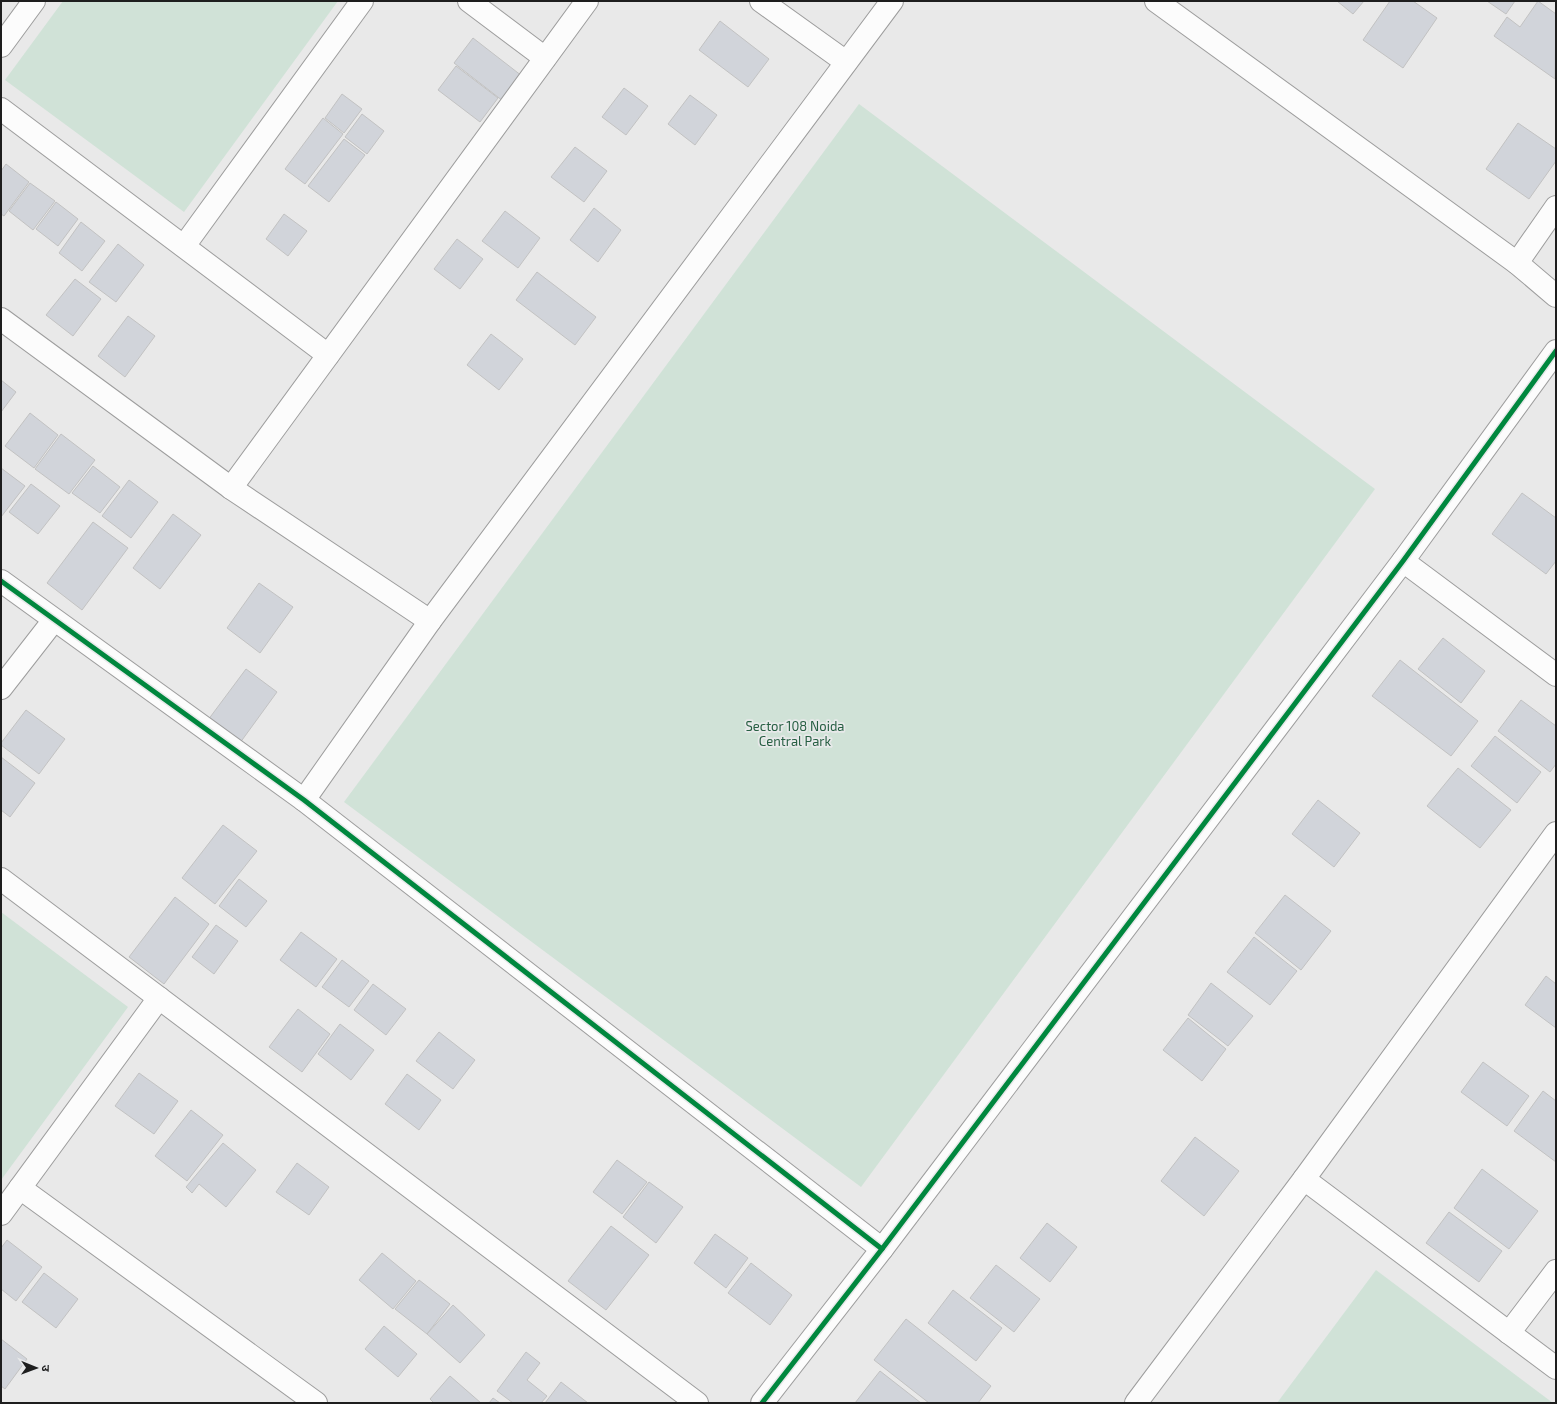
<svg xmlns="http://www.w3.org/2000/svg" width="1557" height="1404" font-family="'Exo 2','Noto Sans Devanagari',sans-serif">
<rect width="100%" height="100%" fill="#e9e9e9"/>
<g fill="#d0e2d7">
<polygon points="63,1 338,1 184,212 5,80"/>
<polygon points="859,104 1375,489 861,1187 344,802"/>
<polygon points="1,912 128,1007 1,1180"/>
<polygon points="1376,1270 1553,1403 1277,1403"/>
</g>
<g fill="#d1d4da" stroke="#c2c2c2">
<polygon points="1337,1 1364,1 1353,14"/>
<polygon points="1390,1 1413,1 1437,18 1403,68 1363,40"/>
<polygon points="1487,1 1515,1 1506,14"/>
<polygon points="1538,1 1556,14 1555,79 1494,36 1507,17 1520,27"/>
<polygon points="720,21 769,59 748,87 699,50"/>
<polygon points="473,38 522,76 503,101 454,63"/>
<polygon points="456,66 498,98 480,122 438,90"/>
<polygon points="624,88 648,106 626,135 602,117"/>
<polygon points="342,94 362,109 344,133 325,118"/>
<polygon points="690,95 717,115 695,145 668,124"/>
<polygon points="362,114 384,131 367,154 345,137"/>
<polygon points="323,118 343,134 305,184 285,169"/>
<polygon points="1518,123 1556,149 1556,161 1529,199 1486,169"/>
<polygon points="344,139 365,155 329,202 308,186"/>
<polygon points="575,147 607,171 584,202 551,177"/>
<polygon points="6,164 29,182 4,216 1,214 1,171"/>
<polygon points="30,183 55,201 33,230 9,211"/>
<polygon points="56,202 78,219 58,246 36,229"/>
<polygon points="594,208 621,230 598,262 570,240"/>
<polygon points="505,211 540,238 518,268 482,241"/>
<polygon points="284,214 307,231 288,256 266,239"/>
<polygon points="81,222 105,241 82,271 59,253"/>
<polygon points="457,239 483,259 460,289 434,269"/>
<polygon points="118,244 144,265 116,302 89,282"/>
<polygon points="537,272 596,317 575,345 516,300"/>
<polygon points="75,279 101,299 73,336 46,315"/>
<polygon points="128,316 155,336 125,377 98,356"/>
<polygon points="491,334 523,359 499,390 467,365"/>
<polygon points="1,380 16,392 1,412"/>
<polygon points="30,413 58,435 34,468 5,446"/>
<polygon points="61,434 95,460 69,494 35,469"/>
<polygon points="93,466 120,487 100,513 72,493"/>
<polygon points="1,468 25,486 1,517"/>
<polygon points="129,480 158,502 131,538 102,516"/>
<polygon points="31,484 60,506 38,534 9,512"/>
<polygon points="1522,493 1556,518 1556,561 1546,574 1492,534"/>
<polygon points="173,514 201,535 160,589 133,568"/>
<polygon points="93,522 128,548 82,610 47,583"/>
<polygon points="259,583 293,607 260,653 227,628"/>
<polygon points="1443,638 1485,671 1461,703 1418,669"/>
<polygon points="1400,660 1478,721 1451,756 1372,696"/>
<polygon points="246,669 277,692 237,747 205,724"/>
<polygon points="1521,700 1556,726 1556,764 1550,772 1498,731"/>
<polygon points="26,710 65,739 39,774 1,745 1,743"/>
<polygon points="1495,736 1541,772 1517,803 1471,766"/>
<polygon points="1,757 35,783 10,817 1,810"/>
<polygon points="1458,768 1511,810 1480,848 1427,806"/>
<polygon points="1318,800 1360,833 1334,867 1292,834"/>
<polygon points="223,825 257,851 215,904 182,878"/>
<polygon points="239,879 267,901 246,927 219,906"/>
<polygon points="1285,895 1331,931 1301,970 1255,933"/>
<polygon points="175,897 209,924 164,984 129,957"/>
<polygon points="216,925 238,941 214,974 192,957"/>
<polygon points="301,932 337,959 316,987 280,960"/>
<polygon points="1254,937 1297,971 1270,1005 1227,972"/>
<polygon points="342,960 369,981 349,1007 322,987"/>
<polygon points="1546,976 1556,984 1556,1028 1525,1005"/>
<polygon points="1211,983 1253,1016 1228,1046 1188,1015"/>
<polygon points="373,984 406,1009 386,1035 354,1010"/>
<polygon points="298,1009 330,1034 302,1072 269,1047"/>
<polygon points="1188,1018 1226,1049 1202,1081 1163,1050"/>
<polygon points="340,1024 374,1050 351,1080 318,1054"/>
<polygon points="439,1032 475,1060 453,1089 416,1061"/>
<polygon points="1483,1062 1529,1096 1507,1126 1461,1092"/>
<polygon points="139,1073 178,1101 154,1134 115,1106"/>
<polygon points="407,1074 441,1100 419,1130 385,1104"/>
<polygon points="1543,1091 1556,1101 1556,1162 1514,1131"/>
<polygon points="191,1110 223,1135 187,1181 155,1156"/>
<polygon points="1195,1137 1239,1171 1204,1216 1161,1181"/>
<polygon points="223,1143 256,1170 226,1207 199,1184 192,1193 186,1187"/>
<polygon points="617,1160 647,1182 622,1214 593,1192"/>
<polygon points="297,1163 329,1187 309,1215 276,1192"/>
<polygon points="1482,1169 1538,1211 1509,1249 1454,1208"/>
<polygon points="649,1182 683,1207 656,1243 623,1217"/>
<polygon points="1449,1212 1502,1251 1479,1282 1426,1243"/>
<polygon points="1047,1223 1077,1247 1050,1282 1020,1258"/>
<polygon points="611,1226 649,1255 606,1310 568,1281"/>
<polygon points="715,1234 748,1258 726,1288 694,1263"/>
<polygon points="7,1240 42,1267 16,1301 1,1289 1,1248"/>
<polygon points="382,1253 416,1281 393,1309 359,1280"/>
<polygon points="751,1263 792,1295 770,1325 728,1293"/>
<polygon points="996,1265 1040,1299 1014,1332 970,1298"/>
<polygon points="44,1273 78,1299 56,1328 22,1302"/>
<polygon points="419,1280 450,1304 427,1334 395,1309"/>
<polygon points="953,1290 1002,1328 976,1361 928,1323"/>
<polygon points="453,1305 485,1335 460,1363 427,1334"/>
<polygon points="906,1319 991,1386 978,1403 929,1403 874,1360"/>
<polygon points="384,1326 417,1354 398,1377 365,1349"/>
<polygon points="1,1339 27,1359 5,1389 1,1386"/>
<polygon points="526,1352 540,1363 527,1380 547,1396 541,1403 513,1403 497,1391"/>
<polygon points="880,1371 921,1403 855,1403"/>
<polygon points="450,1376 481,1403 434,1403 430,1399"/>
<polygon points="561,1382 588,1403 545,1403"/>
<polygon points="493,1398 500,1403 489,1403"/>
</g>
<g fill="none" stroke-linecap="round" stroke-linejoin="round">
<defs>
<g id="street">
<polyline points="469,1 545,58"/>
<polyline points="761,1 846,62"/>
<polyline points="1156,1 1517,263 1556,296"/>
<polyline points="1,46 34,1"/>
<polyline points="1,109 328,355"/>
<polyline points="184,246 362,1"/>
<polyline points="1517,263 1556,207"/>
<polyline points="1,319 231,488 430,621"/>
<polyline points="231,488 587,1"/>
<polyline points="1403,561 1556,675"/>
<polyline points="1,581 304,800 882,1249"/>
<polyline points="1,688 54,620"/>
<polyline points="304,800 430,621 892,1"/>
<polyline points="1,879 697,1403"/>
<polyline points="1304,1179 1556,1368"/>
<polyline points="20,1188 316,1403"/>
<polyline points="1,1214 159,998"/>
<polyline points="1509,1333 1556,1271"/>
<polyline points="762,1403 882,1249 1403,561 1556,351"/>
<polyline points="1136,1403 1304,1179 1556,833"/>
</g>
</defs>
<use href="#street" stroke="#9d9d9d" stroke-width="24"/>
<use href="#street" stroke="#fcfcfc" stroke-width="22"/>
<defs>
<g id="cycleway">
<polyline points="1,581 304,800 882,1249"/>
<polyline points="762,1403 882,1249 1403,561 1556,351"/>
</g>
</defs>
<use href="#cycleway" stroke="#e8e9ea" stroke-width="8"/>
<use href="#cycleway" stroke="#00873e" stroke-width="5"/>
</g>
<g text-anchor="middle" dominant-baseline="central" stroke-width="3.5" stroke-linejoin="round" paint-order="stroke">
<g font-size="13" fill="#275f43" stroke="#e8e9ea">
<text x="795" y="726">Sector 108 Noida<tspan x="795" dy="15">Central Park</tspan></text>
</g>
</g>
<rect width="1557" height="1404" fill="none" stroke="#1e1e1e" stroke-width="4"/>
<g transform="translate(36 1368) rotate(91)" stroke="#e8e9ea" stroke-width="3" paint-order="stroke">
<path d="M0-3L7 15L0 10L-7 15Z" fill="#1e1e1e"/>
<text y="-6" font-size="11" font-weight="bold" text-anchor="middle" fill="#1e1e1e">उ</text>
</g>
</svg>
